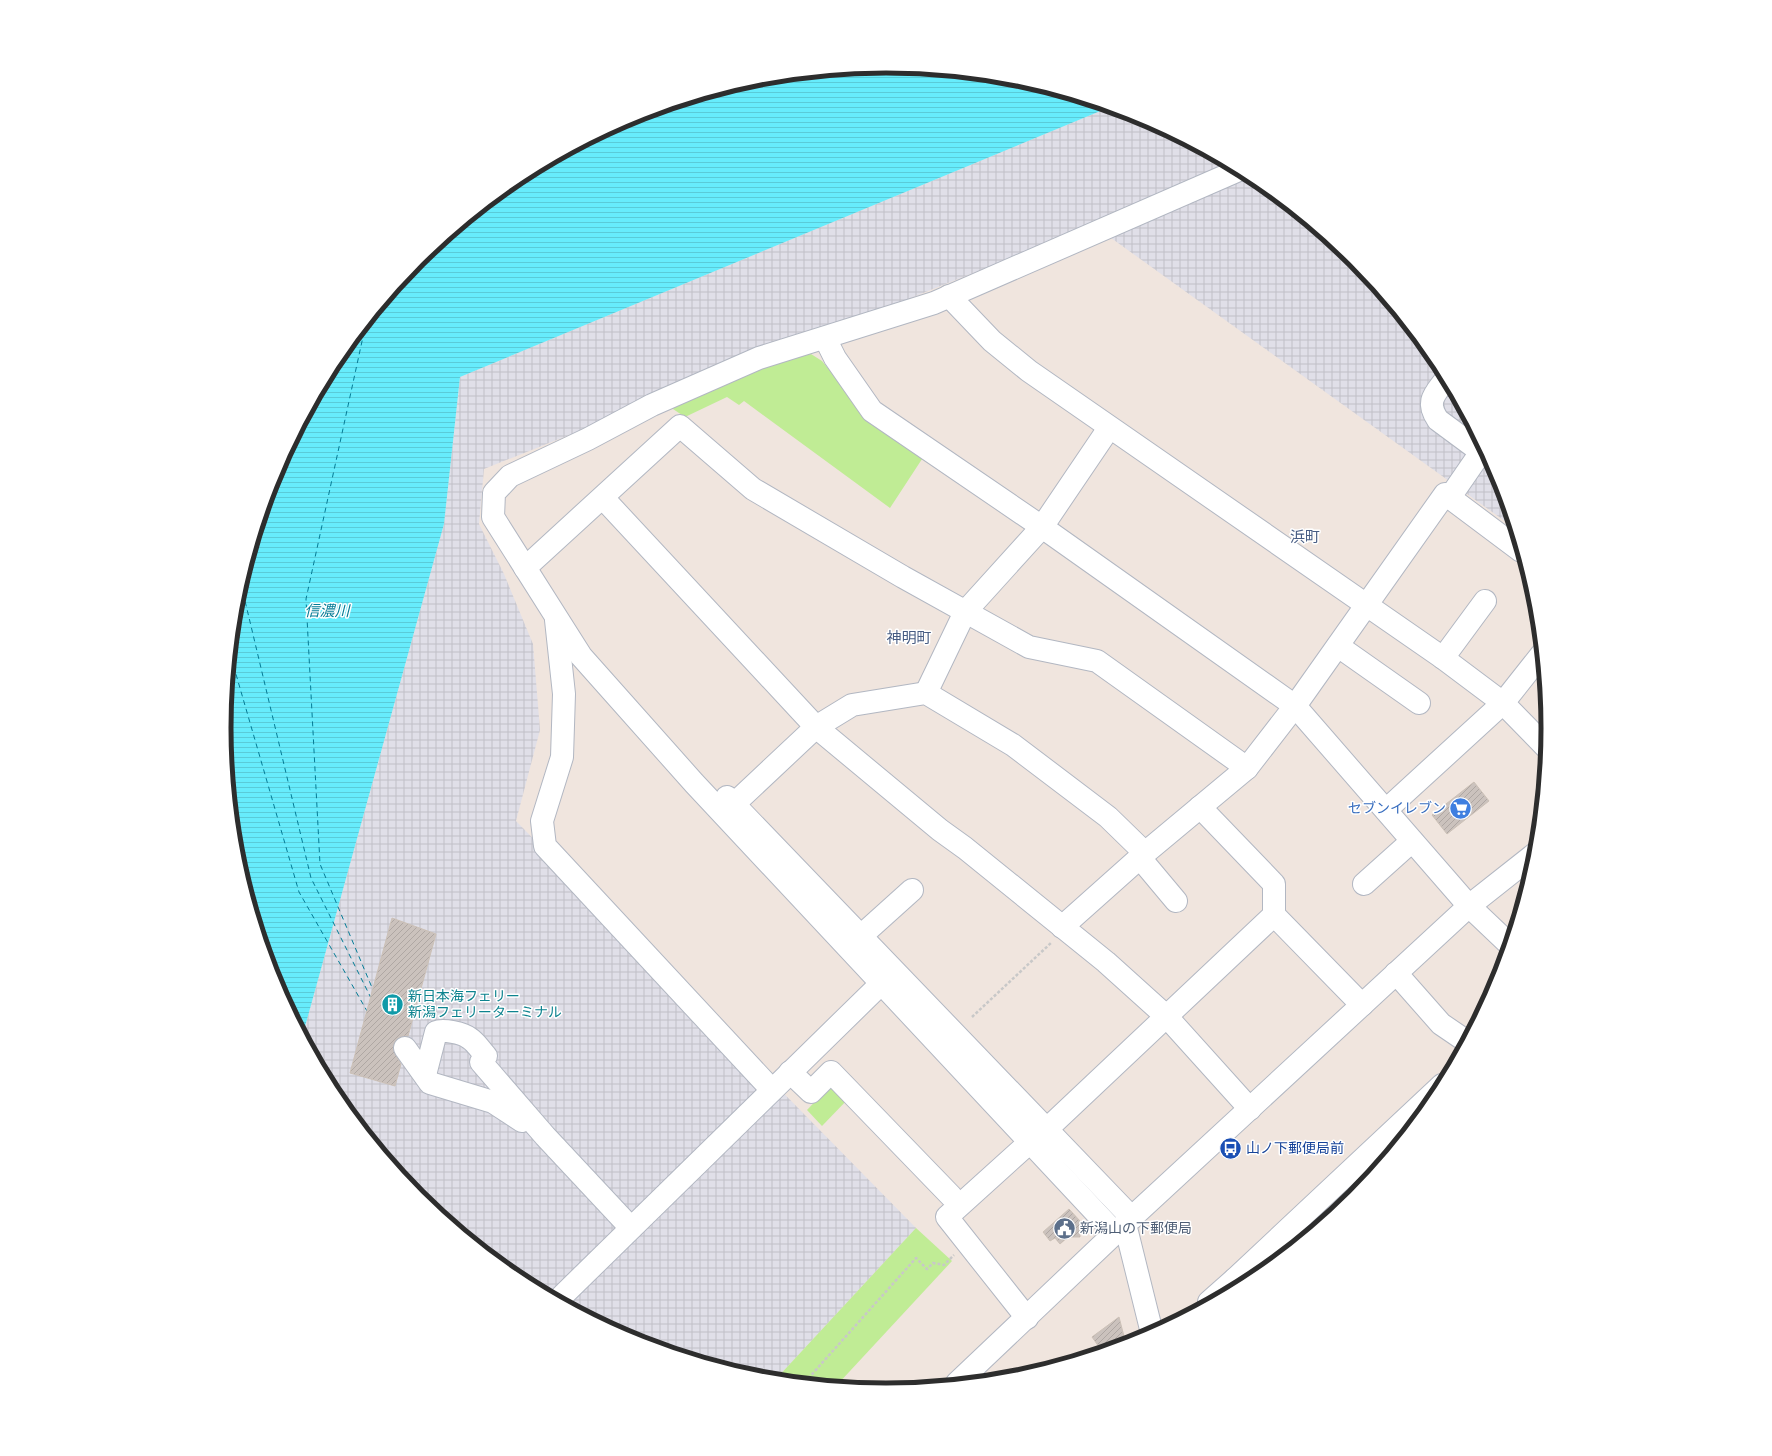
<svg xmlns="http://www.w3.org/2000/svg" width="1772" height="1456" font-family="Poppins,'Noto Sans JP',sans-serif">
<defs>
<pattern id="industrial-grid" width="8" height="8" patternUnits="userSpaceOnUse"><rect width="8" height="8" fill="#e0dfe8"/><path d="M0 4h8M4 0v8" fill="none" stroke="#c0c0c7"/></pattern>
<pattern id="water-rules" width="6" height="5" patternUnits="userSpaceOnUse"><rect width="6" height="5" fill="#67ecfc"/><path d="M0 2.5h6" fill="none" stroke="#5acbd8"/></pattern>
<pattern id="building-hatch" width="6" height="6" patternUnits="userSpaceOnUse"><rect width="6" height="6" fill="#cbc2bd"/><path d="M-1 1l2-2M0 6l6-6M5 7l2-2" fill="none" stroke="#afa7a3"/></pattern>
</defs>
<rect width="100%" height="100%" fill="#f0e5de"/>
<polygon fill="url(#industrial-grid)" points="1110,107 1140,116 1254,178 1354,260 1437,360 1498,475 1513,527 1093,225 484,469 479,524 504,574 533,644 540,730 516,821 916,1228 776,1379 757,1377 632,1340 518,1278 418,1196 335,1096 303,1034 444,524 460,377"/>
<g fill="#c0ec95">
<polygon points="811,354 822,361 866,414 924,456 890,508 744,401 739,405 727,397 685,417 670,407 748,374 801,355"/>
<polygon points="828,1088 837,1088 848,1099 822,1126 807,1110"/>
<polygon points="916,1228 952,1261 837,1385 776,1379"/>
</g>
<polygon fill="url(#water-rules)" points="886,66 1015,79 1110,107 460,377 444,524 303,1034 274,981 237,857 224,728 237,599 245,573 274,474 336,360 418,260 518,177 633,116 757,79"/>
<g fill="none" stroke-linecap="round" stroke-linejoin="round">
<g stroke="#037b96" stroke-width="1" stroke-dasharray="5 4" stroke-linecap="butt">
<polyline points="366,323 306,599 320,864 373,990"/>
<polyline points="241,584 311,878 371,998"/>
<polyline points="231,657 299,892 367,1011"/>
</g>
</g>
<g fill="url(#building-hatch)" stroke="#ccc1b7">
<polygon points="1474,782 1489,801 1447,834 1432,815"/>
<polygon points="392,918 436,934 408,1036 403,1036 398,1038 394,1043 393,1050 401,1064 395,1086 350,1073"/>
<polygon points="1069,1209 1080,1221 1080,1237 1068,1237 1060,1244 1055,1238 1050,1241 1043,1232"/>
<polygon points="1119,1317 1126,1344 1102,1351 1092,1337"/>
</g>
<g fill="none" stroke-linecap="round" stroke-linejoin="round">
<defs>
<g id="minor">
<polyline points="949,296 992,341 1029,371 1443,658 1503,703 1546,747"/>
<polyline points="825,338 835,358 872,411 1042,527 1295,706 1469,906 1509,944"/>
<path d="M1446,379C1435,394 1425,401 1438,420L1488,457"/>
<polyline points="1450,497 1481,452"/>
<polyline points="603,498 816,727 940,830 965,848 1106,962 1167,1017 1250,1109"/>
<polyline points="525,568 680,426 753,489 903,577 1029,647 1097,661 1247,768"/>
<polyline points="556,620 564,694 562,757 542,821 545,846 772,1090"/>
<polyline points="1338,646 1419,703"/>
<polyline points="1443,658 1485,601"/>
<polyline points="926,693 965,612 1042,527 1109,428"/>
<polyline points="727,797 1132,1218"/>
<polyline points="734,804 816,727 852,705 926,693 1013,745 1108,817 1145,853"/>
<polyline points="1200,807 1274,884 1274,915 1362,1005"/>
<polyline points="1386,810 1503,703 1541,655"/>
<polyline points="1140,858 1176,901"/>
<polyline points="1364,884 1412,841"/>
<polyline points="1062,927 1145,853 1247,768 1295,706 1445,494 1521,551"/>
<polyline points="862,935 912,890"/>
<polyline points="1396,973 1441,1024 1466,1041"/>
<polyline points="405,1048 430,1083 493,1102 522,1121"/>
<polyline points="790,1072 811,1092 831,1072 951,1196"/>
<path d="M425,1075L436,1032C443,1029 463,1033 469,1038C476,1042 481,1051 486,1056L481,1062L545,1136L631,1228"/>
<polyline points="1047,1129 1274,915"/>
<polyline points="1125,1224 1152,1333"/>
<polyline points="1115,1233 694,783 581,656 493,517 494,493 510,476 588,439 652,405 759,358 934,303 1239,170"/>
<polyline points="1235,1279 1442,1085"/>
<polyline points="558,1300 892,973"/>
<polyline points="1209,1302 1235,1279 1243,1284"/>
<polyline points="1027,1318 947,1217 1030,1142"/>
<polyline points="957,1383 1115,1233 1469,906 1536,853"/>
</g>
</defs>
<use href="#minor" stroke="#b2b7c2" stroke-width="24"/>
<g stroke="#c8c8c8" stroke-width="2.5" stroke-dasharray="3 2" stroke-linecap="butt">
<polyline points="972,1017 1052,942"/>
<polyline points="805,1382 916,1258 927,1269 933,1263 944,1265 954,1255"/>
</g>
<use href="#minor" stroke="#fff" stroke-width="22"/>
</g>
<defs>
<symbol id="supermarket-disc" viewBox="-11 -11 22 22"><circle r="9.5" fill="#3f7fe0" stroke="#fff"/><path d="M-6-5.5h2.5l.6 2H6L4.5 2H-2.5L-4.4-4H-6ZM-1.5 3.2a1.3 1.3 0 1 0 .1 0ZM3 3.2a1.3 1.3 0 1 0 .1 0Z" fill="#fff"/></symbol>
<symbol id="building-disc" viewBox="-11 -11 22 22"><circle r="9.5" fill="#0f9aa8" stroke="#fff"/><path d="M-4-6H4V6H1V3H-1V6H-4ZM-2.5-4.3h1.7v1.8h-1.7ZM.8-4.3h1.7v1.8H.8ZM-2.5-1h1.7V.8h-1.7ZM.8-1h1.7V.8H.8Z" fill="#fff"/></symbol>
<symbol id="bus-disc" viewBox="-11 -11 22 22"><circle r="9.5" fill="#1a4fb4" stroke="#fff"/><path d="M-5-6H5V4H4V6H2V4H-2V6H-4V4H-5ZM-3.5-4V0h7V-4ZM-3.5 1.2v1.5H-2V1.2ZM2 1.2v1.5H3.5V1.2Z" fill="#fff"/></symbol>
<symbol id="civic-disc" viewBox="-11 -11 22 22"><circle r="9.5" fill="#5c6f8a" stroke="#fff"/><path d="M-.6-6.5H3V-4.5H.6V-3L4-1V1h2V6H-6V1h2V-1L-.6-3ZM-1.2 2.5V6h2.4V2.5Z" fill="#fff"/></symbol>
</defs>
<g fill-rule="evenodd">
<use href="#supermarket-disc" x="1448" y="796" width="25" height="25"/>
<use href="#building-disc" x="380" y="992" width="25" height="25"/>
<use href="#bus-disc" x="1218" y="1136" width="25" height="25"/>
<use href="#civic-disc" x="1052" y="1216" width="25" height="25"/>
</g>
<g text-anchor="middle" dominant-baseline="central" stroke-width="3" stroke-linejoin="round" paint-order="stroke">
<g font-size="14" fill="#366cbe" stroke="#fff" text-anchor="end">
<text x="1446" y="808">セブンイレブン</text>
</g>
<g font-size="14" fill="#0d838f" stroke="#fff" text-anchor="start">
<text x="408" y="996">新日本海フェリー<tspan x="408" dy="16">新潟フェリーターミナル</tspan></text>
</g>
<g font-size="14" fill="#164399" stroke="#fff" text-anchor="start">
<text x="1246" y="1148">山ノ下郵便局前</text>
</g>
<g font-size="14" fill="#4e5e75" stroke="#fff" text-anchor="start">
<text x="1080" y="1228">新潟山の下郵便局</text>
</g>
<g font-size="15" fill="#475c83" stroke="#fff">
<text x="1305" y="536">浜町</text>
<text x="909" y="637">神明町</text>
</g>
<g font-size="15" font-style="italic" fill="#037b96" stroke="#fff">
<text x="327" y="610">信濃川</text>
</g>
</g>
<path d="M0 0H1772V1456H0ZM231 728a655 655 0 1 1 1310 0a655 655 0 1 1-1310 0Z" fill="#fff" fill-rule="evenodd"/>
<path fill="none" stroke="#2d2d2d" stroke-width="5" d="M231 728a655 655 0 1 1 1310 0a655 655 0 1 1-1310 0Z"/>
</svg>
